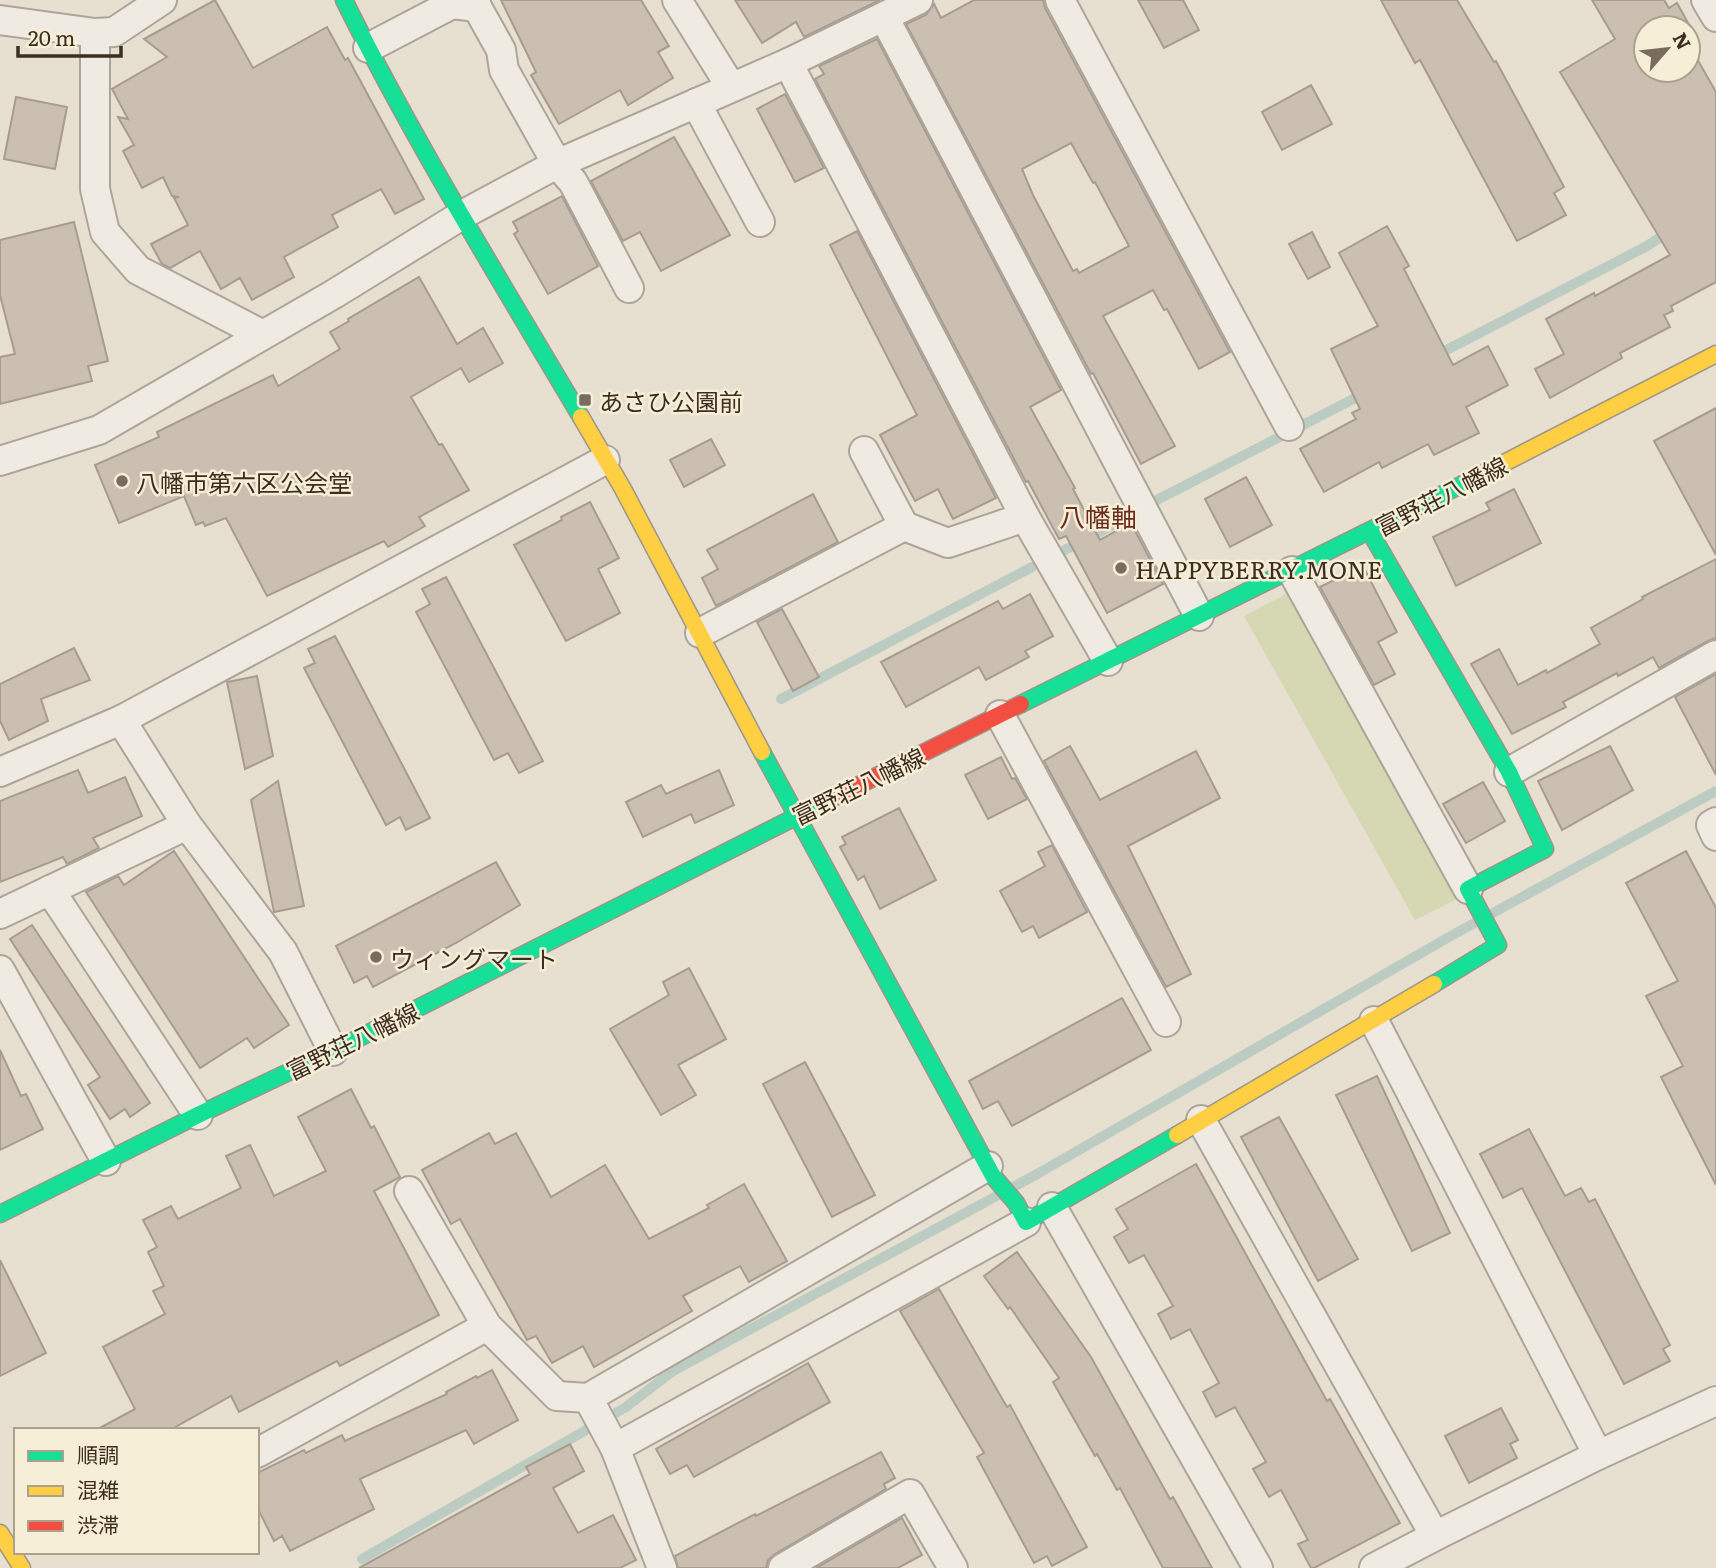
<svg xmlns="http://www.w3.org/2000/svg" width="1716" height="1568" font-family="Literata,'Noto Sans JP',serif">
<rect width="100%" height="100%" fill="#e7e0d1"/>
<polygon fill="#d6d7b3" points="1288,593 1457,899 1415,920 1244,616"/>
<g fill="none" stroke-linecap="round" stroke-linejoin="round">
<g stroke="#bcccc2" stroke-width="10">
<polyline points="1435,356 1647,246 1671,230"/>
<polyline points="1153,502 1365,393"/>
<polyline points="1057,554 1125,519"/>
<polyline points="781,699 1032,567"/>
<polyline points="362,1559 626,1407 673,1371 1039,1173 1449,937 1716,791"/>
</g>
</g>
<g fill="#cbbfb2" stroke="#a89c90" stroke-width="2" fill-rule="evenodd">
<polygon points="215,0 253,68 327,27 345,60 348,58 424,199 395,214 381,189 332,215 338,227 284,257 294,277 252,300 240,278 221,289 200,251 170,268 162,264 151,244 188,225 174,198 179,197 172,196 163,177 142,188 123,151 134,145 118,117 128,119 112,89 167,57 144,39"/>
<polygon points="501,0 641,0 669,46 658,52 673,78 628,105 620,90 559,124 531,75 536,72"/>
<polygon points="735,0 880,0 804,37 796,22 762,43"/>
<path d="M974,0H1043L1045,8L1230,352L1199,369L1167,309L1164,310L1153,290L1103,316L1175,446L1141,464L1093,373L1091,374L906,24L926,15L934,4L941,18ZM1071,143L1093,183L1095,182L1129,246L1079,273L1077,269L1073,271L1033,195L1022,169Z"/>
<polygon points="1138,0 1183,0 1199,30 1164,48"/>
<polygon points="1381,0 1457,0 1494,62 1496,61 1564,187 1554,193 1566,215 1517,241 1420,60 1415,63"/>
<polygon points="1592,0 1664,0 1669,8 1677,3 1693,32 1688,35 1688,28 1646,28 1646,70 1688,70 1688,43 1716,92 1716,282 1671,306 1673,311 1664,315 1670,327 1620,353 1622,358 1550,398 1535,369 1564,354 1546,319 1594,293 1595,296 1670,255 1560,72 1615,39"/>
<polygon points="877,39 1061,390 1030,407 1075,488 1073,489 1100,540 1131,523 1163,584 1107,613 1066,536 1059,539 1028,481 1026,482 815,79 824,74 819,66"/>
<polygon points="1311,85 1332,124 1282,150 1262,112"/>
<polygon points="785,94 824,168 795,182 757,109"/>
<polygon points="16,97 67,107 55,169 4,159"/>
<polygon points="674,137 730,235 661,271 640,232 623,241 591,181"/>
<polygon points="562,196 598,266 548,294 514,234 518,231 513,222"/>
<polygon points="74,222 108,361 88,366 92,381 0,404 0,357 15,354 0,295 0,240"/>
<polygon points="1387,226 1409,266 1404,269 1453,365 1488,346 1508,385 1466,407 1479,433 1434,455 1428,444 1382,468 1379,462 1324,492 1300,449 1356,419 1352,413 1360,409 1331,349 1378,326 1339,253"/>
<polygon points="857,231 996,498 953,519 938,489 915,501 880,435 917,415 830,245"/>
<polygon points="1312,232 1330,267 1308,279 1289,244"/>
<polygon points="419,277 457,344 483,328 503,363 469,382 461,368 411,397 439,445 442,444 469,490 419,517 425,526 388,547 384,541 267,596 226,518 205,526 203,522 196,525 184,496 119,523 95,465 159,437 157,432 273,375 278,386 340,349 330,332 349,321 348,319"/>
<polygon points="1716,408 1716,555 1654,441"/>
<polygon points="711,439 725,465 684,487 670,460"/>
<polygon points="1246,477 1272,525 1230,547 1205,499"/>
<polygon points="1514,489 1541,543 1456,586 1433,537 1490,510 1486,503"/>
<polygon points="813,494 838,542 716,606 702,578 718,569 707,550"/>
<polygon points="590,502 619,558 598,569 620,613 566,641 514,545 562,520 561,517"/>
<polygon points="1716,559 1716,638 1708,641 1659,668 1653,657 1618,676 1617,673 1563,702 1566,707 1512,734 1471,664 1499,649 1518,685 1546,670 1547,673 1600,644 1591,628 1643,599 1642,597"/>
<polygon points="1356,569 1358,573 1365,570 1397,632 1378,642 1395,674 1374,685 1320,587"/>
<polygon points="446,577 543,761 519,773 508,753 494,760 416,612 430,604 422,589"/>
<polygon points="1030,594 1053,636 1025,651 1029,657 986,680 979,667 906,707 881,662 998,601 1003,609"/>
<polygon points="782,609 819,677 793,691 757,622"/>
<polygon points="335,636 430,818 406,830 400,817 386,825 304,668 315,663 308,649"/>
<polygon points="74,648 90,680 41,699 48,721 9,740 0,721 0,684"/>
<polygon points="1716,674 1716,775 1675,697"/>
<polygon points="257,676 273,756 245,769 227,682"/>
<polygon points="1070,746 1100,800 1196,751 1220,798 1128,846 1191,974 1166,987 1044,761"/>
<polygon points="1610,746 1633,790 1562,830 1538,781"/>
<polygon points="1001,757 1012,779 1015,778 1027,799 988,819 965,775"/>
<polygon points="78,770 88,793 125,777 142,816 93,838 99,848 67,864 63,857 0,882 0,801"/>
<polygon points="719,770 734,805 695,823 691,814 643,837 626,802 661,785 666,794"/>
<polygon points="278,781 304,906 274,912 251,800"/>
<polygon points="1483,782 1505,821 1466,843 1443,804"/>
<polygon points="899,808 936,880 880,909 864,876 858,880 840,847 846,844 842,837"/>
<polygon points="1052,845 1087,912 1039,938 1033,926 1022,932 1000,891 1045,866 1038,852"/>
<polygon points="174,851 289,1025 254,1048 247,1038 200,1068 86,892 118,876 124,885"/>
<polygon points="1686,851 1716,908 1716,1185 1661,1077 1683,1066 1646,996 1678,981 1626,883"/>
<polygon points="496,862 520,905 456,943 373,987 367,976 354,983 336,946"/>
<polygon points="32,925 150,1103 130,1117 125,1109 110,1119 88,1085 100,1077 10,939"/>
<polygon points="689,968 726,1039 678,1065 696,1095 661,1115 610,1029 669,995 663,982"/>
<polygon points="1122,998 1151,1050 1012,1126 998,1101 983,1109 969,1081"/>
<polygon points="0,1050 21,1096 26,1094 43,1129 0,1150"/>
<polygon points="805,1062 875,1195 832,1217 763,1084"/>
<polygon points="1377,1076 1450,1233 1412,1251 1336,1095"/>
<polygon points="351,1089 371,1128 374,1126 400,1177 374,1191 439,1315 340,1366 337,1361 239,1412 231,1396 170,1430 96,1430 135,1409 103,1347 165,1314 153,1291 164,1286 148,1252 157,1247 143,1220 171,1206 178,1219 241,1188 226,1156 250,1145 274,1196 326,1171 298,1117"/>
<polygon points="1279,1117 1358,1259 1318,1281 1241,1137"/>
<polygon points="1529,1129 1565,1196 1581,1188 1589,1202 1595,1199 1670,1345 1663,1349 1670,1361 1624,1384 1522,1188 1503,1198 1480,1154"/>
<polygon points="489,1133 495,1144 516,1133 551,1197 605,1165 649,1239 709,1208 707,1205 744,1184 787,1261 749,1282 740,1266 683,1296 692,1311 594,1367 583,1346 552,1363 536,1336 527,1340 460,1219 451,1224 422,1170"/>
<polygon points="1196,1164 1327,1401 1330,1399 1400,1523 1314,1568 1311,1568 1298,1544 1308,1540 1281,1490 1269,1497 1253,1469 1266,1462 1235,1407 1216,1417 1203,1392 1219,1383 1190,1329 1171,1339 1158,1314 1173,1306 1144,1255 1129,1263 1114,1237 1128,1229 1116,1209"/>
<polygon points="1017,1252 1091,1357 1170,1499 1173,1497 1212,1568 1163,1568 1120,1488 1117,1490 1097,1454 1095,1456 1053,1382 1059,1378 1010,1307 1008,1309 984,1276"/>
<polygon points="0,1260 46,1353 0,1376"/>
<polygon points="939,1289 1007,1407 1010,1405 1087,1547 1052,1566 1047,1556 1034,1563 977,1457 984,1453 900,1311"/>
<polygon points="808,1363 830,1402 694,1477 687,1465 670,1474 656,1449"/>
<polygon points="492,1370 518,1420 474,1444 466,1430 360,1479 374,1509 290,1551 282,1536 274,1541 257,1507 257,1473 304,1450 306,1453 342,1435 345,1441 447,1394 446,1392 476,1376 477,1378"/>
<polygon points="1501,1408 1518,1440 1510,1444 1517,1458 1469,1483 1445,1436"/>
<polygon points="570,1444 584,1471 553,1488 578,1533 613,1515 636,1560 620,1568 359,1568 530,1474 526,1467"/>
<polygon points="881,1452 895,1478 884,1484 886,1489 775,1554 768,1560 766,1568 678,1568 675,1556 755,1514 756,1516"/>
<polygon points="902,1518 922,1555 898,1568 816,1568"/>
</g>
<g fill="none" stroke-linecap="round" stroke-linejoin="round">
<defs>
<g id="street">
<polyline points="475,0 477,7 501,50 504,70 557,164 573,182 629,288"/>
<polyline points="677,0 731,87"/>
<polyline points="1060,0 1289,426"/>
<polyline points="1706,0 1716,17"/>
<polyline points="884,17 1199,616"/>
<polyline points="0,20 95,33 114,32 162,0"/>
<polyline points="95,33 95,189 105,232 138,270 261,334"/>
<polyline points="368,48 452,4 477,7"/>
<polyline points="788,63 1025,517 1108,661"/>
<polyline points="696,103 760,222"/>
<polyline points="864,451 904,526 948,543 1025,517"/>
<polyline points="0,461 99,430 334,294 462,215 557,164 788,63 918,0"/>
<polyline points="1292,571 1468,889"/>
<polyline points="700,633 904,526"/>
<polyline points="1000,715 1166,1022"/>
<polyline points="0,772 121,720"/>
<polyline points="1509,772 1716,655"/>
<polyline points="1716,822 1711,825 1716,836"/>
<polyline points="50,890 198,1115"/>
<polyline points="0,914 187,825"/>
<polyline points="0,970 106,1161"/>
<polyline points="333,1051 283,952 187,825 121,720 605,460"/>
<polyline points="1201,1120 1435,1536 1598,1455 1374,1021"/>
<polyline points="409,1191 487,1326 557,1396 588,1398 615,1448 662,1568"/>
<polyline points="1052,1207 1258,1568"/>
<polyline points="588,1398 988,1166"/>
<polyline points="615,1448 1026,1222"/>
<polyline points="257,1453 487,1326"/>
<polyline points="1598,1455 1716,1401"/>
<polyline points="783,1568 910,1494 953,1568"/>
<polyline points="1374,1568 1435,1536"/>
</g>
<g id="fast">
<path d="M344,0C415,143 500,280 581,417"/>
<polyline points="1370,532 1509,772 1545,849 1468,889 1498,945 1434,984"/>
<polyline points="1021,704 1471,480"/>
<polyline points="762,752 993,1176 1016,1203 1026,1222 1177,1135"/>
<polyline points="0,1214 198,1115 333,1051 829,800"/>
</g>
<g id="slow">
<polyline points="581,417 623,489 762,752"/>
<polyline points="1471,480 1716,354"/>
<polyline points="1177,1135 1434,984"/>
<polyline points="0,1533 22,1568"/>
</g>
<polyline id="jam" points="829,800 1021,704"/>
</defs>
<use href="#street" stroke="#ada599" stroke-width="32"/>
<use href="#fast" stroke="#9c958a" stroke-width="19"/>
<use href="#slow" stroke="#9c958a" stroke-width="19"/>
<use href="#jam" stroke="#9c958a" stroke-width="19"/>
<use href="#street" stroke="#efebe3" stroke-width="28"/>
<use href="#fast" stroke="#16e098" stroke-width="16"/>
<use href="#slow" stroke="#ffcf43" stroke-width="16"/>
<use href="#jam" stroke="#f24e42" stroke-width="16"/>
</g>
<g fill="#786c5e" stroke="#f7eed8" stroke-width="2.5">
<rect x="578" y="393" width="14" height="14" rx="3.5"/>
<circle cx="122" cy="481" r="7"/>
<circle cx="1121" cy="568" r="7"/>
<circle cx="376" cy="957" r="7"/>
</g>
<g text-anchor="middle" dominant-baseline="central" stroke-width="5" stroke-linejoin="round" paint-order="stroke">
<g font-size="24" fill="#3d2e20" stroke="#f7eed8" text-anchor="start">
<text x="599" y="400">あさひ公園前</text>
<text x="136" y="481">八幡市第六区公会堂</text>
<text x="1135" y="568">HAPPYBERRY.MONE</text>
<text x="390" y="957">ウィングマート</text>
</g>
<g font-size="24" fill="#3d2e20" stroke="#f7eed8">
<text transform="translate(1441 495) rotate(-27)">富野荘八幡線</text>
<text transform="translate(858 785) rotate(-26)">富野荘八幡線</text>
<text transform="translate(352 1040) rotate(-26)">富野荘八幡線</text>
</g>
<g font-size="26" fill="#6b2e1e" stroke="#f7eed8">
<text x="1098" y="515">八幡軸</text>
</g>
</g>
<rect x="14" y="1428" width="245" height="126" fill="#f7eed8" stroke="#ada18e" stroke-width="2"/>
<rect x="28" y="1451" width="35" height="10" fill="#16e098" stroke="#ada18e" stroke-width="2"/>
<text x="77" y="1463" font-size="21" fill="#3d2e20">順調</text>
<rect x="28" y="1486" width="35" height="10" fill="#ffcf43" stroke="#ada18e" stroke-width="2"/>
<text x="77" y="1498" font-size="21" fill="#3d2e20">混雑</text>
<rect x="28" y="1521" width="35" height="10" fill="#f24e42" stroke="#ada18e" stroke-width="2"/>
<text x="77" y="1533" font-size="21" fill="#3d2e20">渋滞</text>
<g transform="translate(1667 49) rotate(62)"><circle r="33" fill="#f7eed8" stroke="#ada18e" stroke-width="2"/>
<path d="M0-5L12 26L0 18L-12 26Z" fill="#786c5e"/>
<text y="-10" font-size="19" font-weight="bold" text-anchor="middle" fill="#3d2e20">N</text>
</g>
<path d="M18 46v10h103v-10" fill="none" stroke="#3d2e20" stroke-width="3.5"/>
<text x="28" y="46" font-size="21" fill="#3d2e20" stroke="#f7eed8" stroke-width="5" paint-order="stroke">20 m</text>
</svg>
